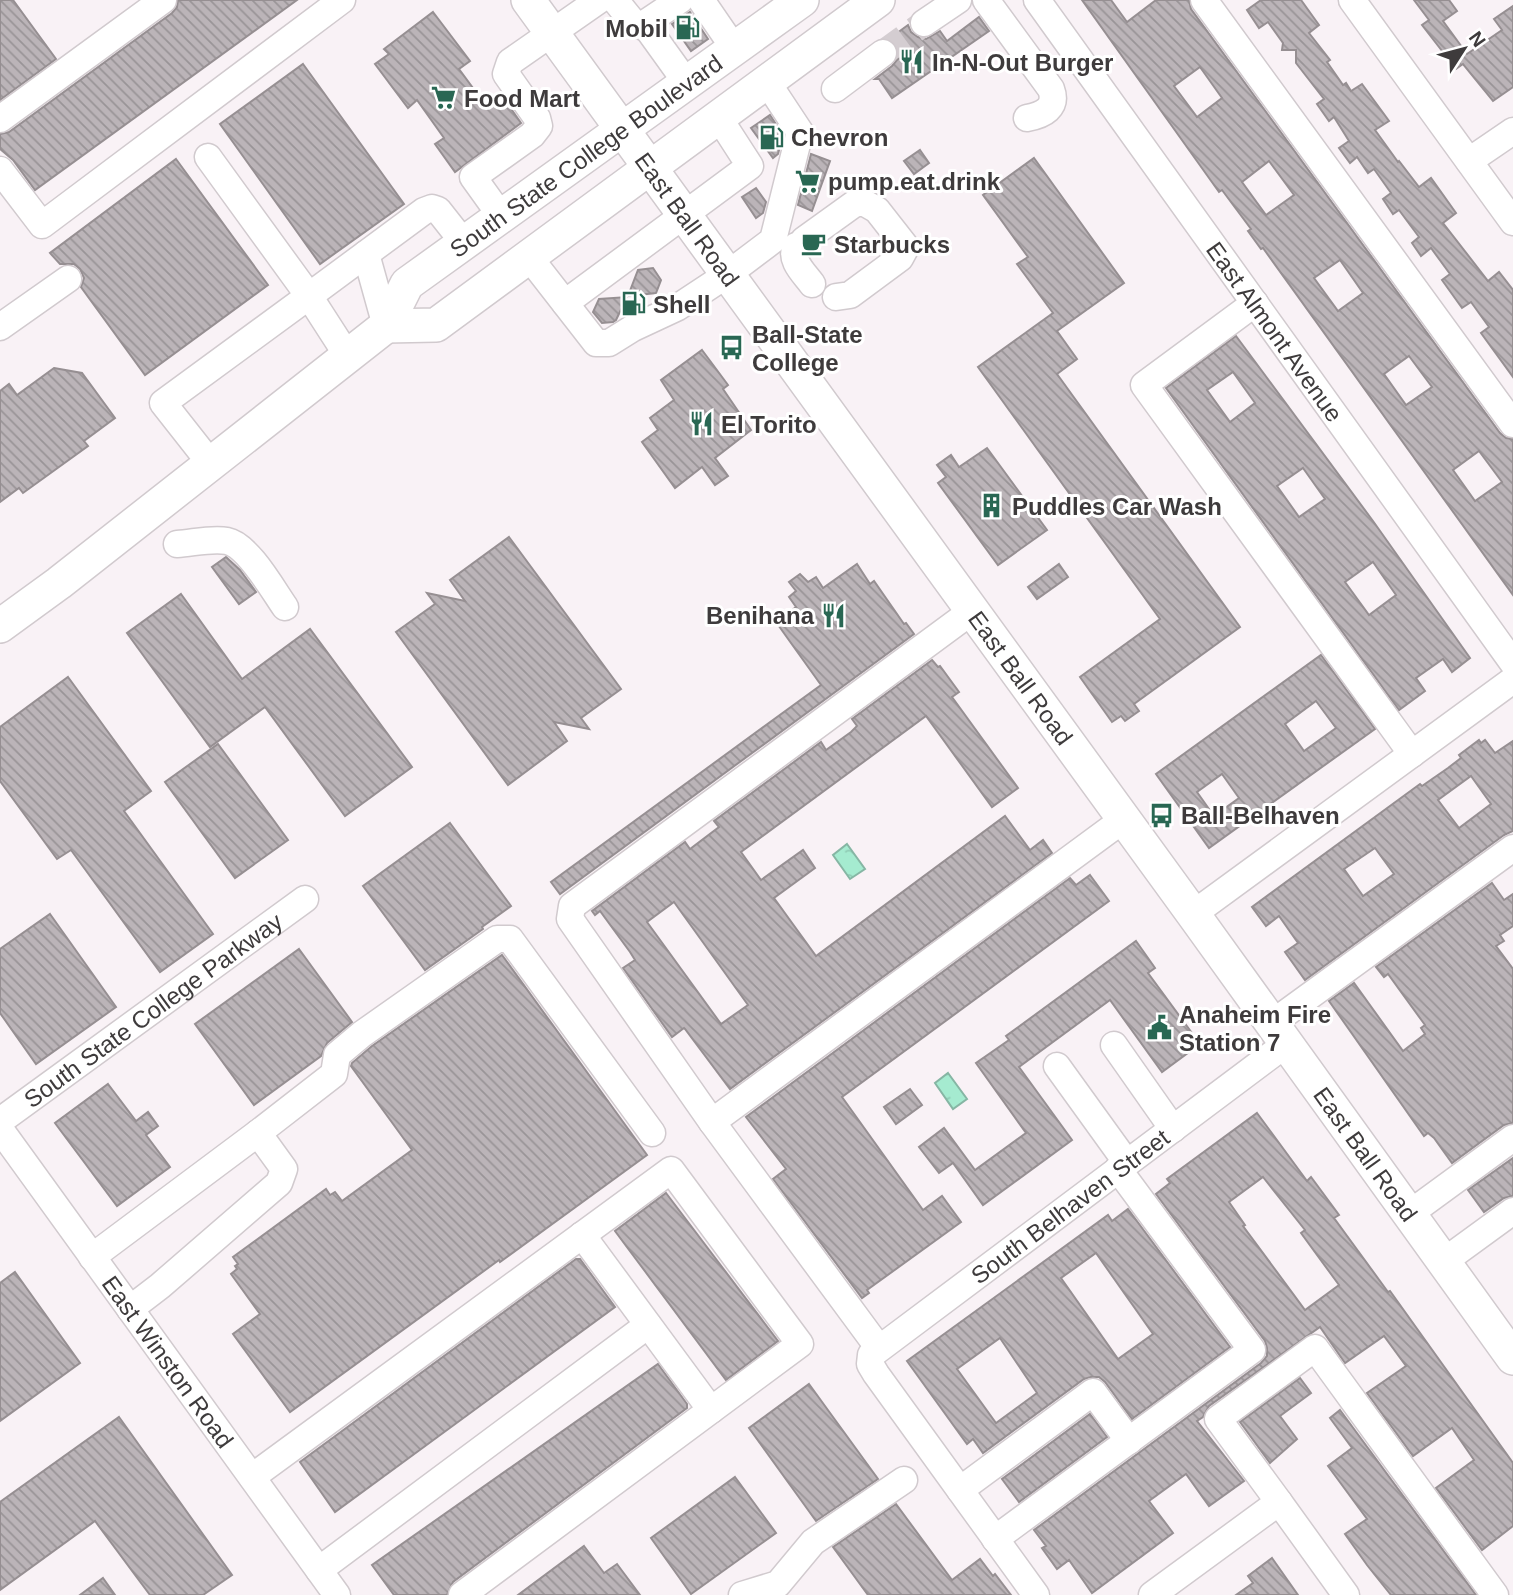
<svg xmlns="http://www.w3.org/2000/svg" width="1513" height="1595" font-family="Helvetica,sans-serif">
<defs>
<pattern id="water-ripples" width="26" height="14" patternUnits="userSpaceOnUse" patternTransform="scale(1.75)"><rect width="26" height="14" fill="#a5ebd0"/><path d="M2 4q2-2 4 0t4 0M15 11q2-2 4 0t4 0" fill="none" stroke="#8fcab4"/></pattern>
<pattern id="building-back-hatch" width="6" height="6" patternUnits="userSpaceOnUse" patternTransform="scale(1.75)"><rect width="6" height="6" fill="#bbb4b8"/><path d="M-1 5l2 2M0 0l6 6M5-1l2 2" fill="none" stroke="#999497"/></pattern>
</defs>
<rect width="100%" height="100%" fill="#f9f2f6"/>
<g fill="url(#water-ripples)" stroke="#86b6a4" stroke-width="2">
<polygon points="847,844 865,869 850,879 833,855"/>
<polygon points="948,1073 967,1099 953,1109 935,1083"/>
</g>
<g fill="url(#building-back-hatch)" stroke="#968f92" stroke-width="2" fill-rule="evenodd">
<polygon points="0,0 13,0 56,59 0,100"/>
<polygon points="178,0 297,0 35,190 13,160 0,149 0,134 9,132 172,13 177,7"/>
<path d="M1082,0H1111L1127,22L1156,0H1189L1191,9L1500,433L1506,438L1513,439V595L1263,248L1261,249L1248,231L1251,229L1222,190L1219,192ZM1200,67L1222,98L1197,117L1174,86ZM1269,161L1294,195L1266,215L1242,182ZM1340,260L1363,293L1338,311L1314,278ZM1409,356L1432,387L1406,405L1384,374ZM1479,451L1502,482L1475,501L1453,470Z"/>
<polygon points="1261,0 1301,0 1319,25 1309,33 1330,60 1327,62 1343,85 1346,83 1351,91 1362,84 1389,121 1375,130 1398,162 1399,161 1419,187 1431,178 1456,213 1443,223 1488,281 1499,272 1513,290 1513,377 1481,333 1489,327 1471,302 1462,308 1442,280 1450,274 1431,248 1421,256 1412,243 1419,237 1399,210 1393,214 1383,199 1391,193 1374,169 1368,173 1357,157 1350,163 1339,148 1349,141 1334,117 1329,121 1317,104 1324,99 1296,63 1296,50 1282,50 1283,43 1268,22 1259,28 1247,10"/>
<polygon points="1414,0 1449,0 1457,11 1443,21 1467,54 1502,30 1494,19 1513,6 1513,87 1493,101 1463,64 1456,69 1422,25 1429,20"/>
<polygon points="433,12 470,61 459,69 487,107 502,96 521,123 455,172 435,144 444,138 417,100 408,108 375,64 389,54 384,49"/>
<polygon points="690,12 708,39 691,51 672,24"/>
<polygon points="979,17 989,31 892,98 879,79 875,79 892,66 898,59 898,50 896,44 889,39 908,25 911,32 918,37 926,39 940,31 947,41"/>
<polygon points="303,64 404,204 320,264 220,124"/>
<polygon points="770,115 783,135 778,154 773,158 751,128"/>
<polygon points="920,150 929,163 914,174 904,161"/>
<polygon points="811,154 830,161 812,211 798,205"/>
<polygon points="1034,158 1124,283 1057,331 1077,359 1057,374 1240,627 1134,704 1139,711 1125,721 1121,716 1112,722 1080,677 1160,619 978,367 1053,313 1017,264 1028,257 983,195"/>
<polygon points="176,159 268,285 145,375 81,287 84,278 80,269 74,264 60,264 50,253"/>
<polygon points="756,188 766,202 763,213 756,218 742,197"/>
<polygon points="653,268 661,280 656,293 628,296 638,270"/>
<polygon points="627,297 616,320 613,322 602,323 593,312 599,299"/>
<path d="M1236,336L1373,521L1470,658L1452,672L1443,659L1416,678L1425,691L1399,710L1166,388ZM1233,372L1255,403L1230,422L1207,390ZM1303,468L1325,499L1299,517L1277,486ZM1373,562L1396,595L1369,615L1345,582Z"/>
<polygon points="702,350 728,385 723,389 751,430 715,458 728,476 715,485 702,467 675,488 642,442 658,430 650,418 674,400 661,380"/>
<polygon points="54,368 82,373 115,418 84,441 88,446 23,493 19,488 0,502 0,391 9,384 17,395"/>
<polygon points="987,448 1047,530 998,565 938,483 946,477 937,465 951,455 959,467"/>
<polygon points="509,537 621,689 581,718 589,729 554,722 567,741 508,785 396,632 435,604 427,593 465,601 450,580"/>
<polygon points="226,557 240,570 256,592 239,604 212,567"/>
<polygon points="857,564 870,584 874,581 904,624 906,623 914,634 560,894 551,882 821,685 776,622 796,607 789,597 796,591 789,582 800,574 808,582 816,577 823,588"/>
<polygon points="1059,564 1068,577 1037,599 1028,587"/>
<polygon points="181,594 242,679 310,629 412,767 345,816 265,707 210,747 127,633"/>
<path d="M1321,655L1375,729L1209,848L1156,774ZM1316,701L1336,728L1304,751L1285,724ZM1222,774L1239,798L1214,816L1197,792Z"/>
<path d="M932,660L938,667L940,666L959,692L952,697L1018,788L992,807L926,716L741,852L761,880L803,850L815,868L774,898L816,956L1005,816L1030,850L1043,840L1052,853L730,1089L685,1029L684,1028L672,1037L623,968L635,960L630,952L600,911L595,915L592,911L685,842L690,849L719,827L714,821L821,742L826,750L851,732L857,726L852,719ZM674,902L748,1005L721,1024L647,922Z"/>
<polygon points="68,677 151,791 124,811 213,934 160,972 71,850 57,859 0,781 0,727"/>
<path d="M1479,740L1481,743L1485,740L1495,753L1513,741V831L1504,835L1305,980L1285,952L1298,943L1279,916L1266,926L1252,907L1420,784L1422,786L1448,768L1461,758L1459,755ZM1471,776L1491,804L1459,828L1438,800ZM1375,848L1394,874L1363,896L1344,869Z"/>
<polygon points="218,744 288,840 235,878 165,782"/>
<polygon points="450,823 511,906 482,927 483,929 425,970 363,886"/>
<polygon points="1090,875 1109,901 842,1097 923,1210 942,1196 961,1222 867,1290 869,1293 862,1298 773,1179 786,1169 746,1117 1070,878 1076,885"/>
<polygon points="1492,883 1504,900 1513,894 1513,926 1500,935 1504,941 1496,946 1513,969 1513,1123 1504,1125 1452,1163 1434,1138 1428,1133 1424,1136 1329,1001 1354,983 1403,1051 1425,1034 1421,1028 1425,1025 1388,974 1384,977 1376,967"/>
<polygon points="50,914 116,1007 36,1064 0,1013 0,949"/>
<polygon points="1136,941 1155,968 1148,973 1200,1044 1162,1072 1110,1000 1019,1067 1072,1140 983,1205 953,1163 939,1173 919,1147 944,1128 975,1170 1026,1133 976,1063 1009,1040 1006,1036"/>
<polygon points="299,949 352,1022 327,1043 321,1056 254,1105 195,1024"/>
<polygon points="502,955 647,1155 500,1262 499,1260 290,1412 233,1334 260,1314 231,1274 237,1269 235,1266 238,1264 233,1257 326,1189 330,1195 335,1192 342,1201 412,1150 351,1066 352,1063 372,1046"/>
<polygon points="108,1084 136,1121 148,1112 158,1126 146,1135 170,1167 117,1206 55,1123"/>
<polygon points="910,1089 922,1105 896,1124 884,1107"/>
<path d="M1257,1113L1307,1181L1311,1177L1339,1215L1334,1218L1388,1292L1390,1291L1513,1463V1526L1482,1550L1436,1488L1474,1460L1452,1428L1413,1456L1367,1393L1406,1366L1384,1336L1345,1363L1320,1327L1209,1406L1203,1417L1197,1421L1244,1481L1209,1506L1186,1474L1149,1501L1173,1533L1092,1593L1069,1560L1057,1569L1042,1548L1046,1546L1034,1530L1261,1363L1267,1356V1348L1265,1341L1156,1194L1170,1183L1167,1179ZM1263,1177L1305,1230L1301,1233L1339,1285L1305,1310L1243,1226L1245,1225L1229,1202Z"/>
<polygon points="1513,1158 1513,1196 1504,1198 1484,1212 1468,1190"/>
<polygon points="666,1193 778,1341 726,1380 615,1231"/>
<path d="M1128,1209L1230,1347L1132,1419L1105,1382L1099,1377H1091L1084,1379L983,1453L973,1439L967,1444L907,1361L1108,1215L1112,1221ZM1096,1253L1153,1334L1118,1359L1061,1278ZM1000,1338L1037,1393L996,1423L957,1369Z"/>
<polygon points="576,1259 580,1259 615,1307 335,1512 300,1462"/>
<polygon points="15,1272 80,1363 0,1421 0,1283"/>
<polygon points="658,1364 687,1404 687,1408 453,1582 447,1595 394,1595 372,1565"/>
<polygon points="1300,1378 1311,1393 1280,1416 1297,1439 1270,1463 1240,1422"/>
<polygon points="809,1384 878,1479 816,1521 749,1428"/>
<polygon points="1340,1410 1476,1595 1391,1595 1367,1565 1345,1534 1367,1519 1328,1466 1352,1448 1330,1418"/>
<polygon points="1090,1414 1107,1437 1019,1502 1002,1479"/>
<polygon points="119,1417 232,1575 203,1595 150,1595 95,1521 0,1590 0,1502"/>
<polygon points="735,1477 776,1533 691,1594 651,1538"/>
<polygon points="896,1504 952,1580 980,1559 993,1576 995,1574 1011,1595 868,1595 833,1547"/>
<polygon points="584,1546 604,1573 617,1564 640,1595 518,1595"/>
<polygon points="1272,1558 1298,1595 1236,1595 1253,1583 1248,1576"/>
<polygon points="103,1578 115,1595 80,1595"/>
</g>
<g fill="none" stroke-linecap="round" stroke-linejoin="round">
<polyline stroke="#d4cdd1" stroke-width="26" stroke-dasharray="26 13" stroke-linecap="butt" points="883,53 924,23"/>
<defs>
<g id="minor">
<polyline points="615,0 632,21 641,26 680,0"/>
<polyline points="701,0 734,48"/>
<path d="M986,0L1051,89C1058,108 1043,115 1027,118"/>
<path id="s1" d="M1037,0L1513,663"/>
<polyline points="1204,0 1513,424"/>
<polyline points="1352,0 1513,222"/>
<polyline points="924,23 958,0"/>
<polyline points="645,25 686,82"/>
<polyline points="835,89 883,53"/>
<polyline points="0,119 163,0"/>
<polyline points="208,157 309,296 163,403 211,464"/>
<polyline points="1469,161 1513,131"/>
<polyline points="0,170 42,225 342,0"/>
<polyline points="501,216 473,177 532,135 539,126 537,118 506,74 510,62 599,0"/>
<polyline points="804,240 854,204 863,202 877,210 906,247 900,258 850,295 836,297"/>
<path d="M796,246C789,260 804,273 812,284"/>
<polyline points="366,254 386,326"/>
<polyline points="529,257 596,343 609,343 633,328 678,307 728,274 773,240 800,132 767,82"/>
<polyline points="565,303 750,166 719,118"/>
<polyline points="1255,303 1144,385 1412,754"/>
<polyline points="0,327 68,279"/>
<polyline points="347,355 309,296 424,211 432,208 438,210 464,243"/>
<path d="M177,544C193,543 212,538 227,541C248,545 273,590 285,607"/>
<polyline points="1193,914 1513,680"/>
<polyline points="1271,1024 1513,848"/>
<polyline points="1114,1045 1173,1129"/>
<polyline points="1057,1066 1127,1163"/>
<path id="s2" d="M0,1121L305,899"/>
<polyline points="712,1122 1124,819"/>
<path id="s3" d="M0,1129L337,1595"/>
<polyline points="1409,1214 1513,1138"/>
<polyline points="582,1235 711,1410"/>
<polyline points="92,1257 258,1133 334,1074 337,1055 362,1034 497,939 510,939 652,1133"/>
<polyline points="1443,1262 1513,1211"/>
<polyline points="130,1309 160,1286 279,1183 284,1169 258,1133"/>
<polyline points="878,1347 712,1122 570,919 572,906 972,611"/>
<polyline points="252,1477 671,1170 800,1344 462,1595"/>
<polyline points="960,1490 1093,1392 1129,1441"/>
<polyline points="1279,1502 1218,1419 1315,1348 1495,1595"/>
<polyline points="995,1539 1252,1350 1118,1169"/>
<polyline points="319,1570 648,1325"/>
<polyline points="742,1595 778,1584 813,1542 904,1480"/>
<path id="s4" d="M1036,1595L876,1374L870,1364L871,1355L1286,1044"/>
<polyline points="1152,1595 1279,1502 1346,1595"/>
</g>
<g id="major">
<path id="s5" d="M528,0L1193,914L1513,1358"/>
<polyline points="386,326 436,325 878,0"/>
<path id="s6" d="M0,626L59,583L386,326L407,284L802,0"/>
</g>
</defs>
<use href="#minor" stroke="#d1cace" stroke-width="29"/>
<use href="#major" stroke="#d1cace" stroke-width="36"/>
<use href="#minor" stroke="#fff" stroke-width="26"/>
<use href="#major" stroke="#fff" stroke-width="33"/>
</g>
<defs>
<symbol id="fuel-bare" viewBox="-9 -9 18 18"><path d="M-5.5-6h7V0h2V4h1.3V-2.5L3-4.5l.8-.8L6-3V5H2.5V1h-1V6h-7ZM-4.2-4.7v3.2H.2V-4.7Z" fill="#296753" stroke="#fff" stroke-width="2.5" paint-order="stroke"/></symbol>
<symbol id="restaurant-bare" viewBox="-9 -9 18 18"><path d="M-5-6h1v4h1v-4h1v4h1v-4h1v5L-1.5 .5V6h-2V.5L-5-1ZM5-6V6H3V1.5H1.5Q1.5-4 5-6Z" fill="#296753" stroke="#fff" stroke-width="2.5" paint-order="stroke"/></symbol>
<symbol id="supermarket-bare" viewBox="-9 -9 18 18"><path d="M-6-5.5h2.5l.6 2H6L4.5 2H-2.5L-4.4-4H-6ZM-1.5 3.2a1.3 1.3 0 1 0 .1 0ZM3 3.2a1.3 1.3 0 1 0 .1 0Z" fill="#296753" stroke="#fff" stroke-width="2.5" paint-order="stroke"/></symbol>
<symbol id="cafe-bare" viewBox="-9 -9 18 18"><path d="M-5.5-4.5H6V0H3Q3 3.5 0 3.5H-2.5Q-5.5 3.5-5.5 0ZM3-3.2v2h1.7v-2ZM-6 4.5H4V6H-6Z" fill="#296753" stroke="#fff" stroke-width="2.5" paint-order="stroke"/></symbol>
<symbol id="bus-bare" viewBox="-9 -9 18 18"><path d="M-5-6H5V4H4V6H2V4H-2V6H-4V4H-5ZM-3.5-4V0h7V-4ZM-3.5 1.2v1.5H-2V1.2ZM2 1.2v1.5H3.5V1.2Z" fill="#296753" stroke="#fff" stroke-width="2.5" paint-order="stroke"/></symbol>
<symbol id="building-bare" viewBox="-9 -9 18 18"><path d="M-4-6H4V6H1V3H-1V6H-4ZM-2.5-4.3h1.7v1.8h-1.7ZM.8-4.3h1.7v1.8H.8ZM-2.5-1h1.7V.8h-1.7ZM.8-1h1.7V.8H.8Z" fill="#296753" stroke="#fff" stroke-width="2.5" paint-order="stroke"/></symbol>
<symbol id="civic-bare" viewBox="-9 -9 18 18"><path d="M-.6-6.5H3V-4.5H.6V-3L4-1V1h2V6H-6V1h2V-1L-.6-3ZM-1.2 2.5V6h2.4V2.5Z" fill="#296753" stroke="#fff" stroke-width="2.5" paint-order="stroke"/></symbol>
</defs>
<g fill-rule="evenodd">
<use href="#fuel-bare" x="670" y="10" width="35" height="35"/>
<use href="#restaurant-bare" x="894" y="44" width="35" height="35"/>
<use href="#supermarket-bare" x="426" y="80" width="35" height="35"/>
<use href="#fuel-bare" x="754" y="120" width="35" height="35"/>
<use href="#supermarket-bare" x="790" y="164" width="35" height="35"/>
<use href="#cafe-bare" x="796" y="226" width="35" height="35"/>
<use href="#fuel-bare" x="616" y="286" width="35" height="35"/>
<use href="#bus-bare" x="714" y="330" width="35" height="35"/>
<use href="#restaurant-bare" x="684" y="406" width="35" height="35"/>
<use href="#building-bare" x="974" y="488" width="35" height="35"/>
<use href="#restaurant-bare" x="816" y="598" width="35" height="35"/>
<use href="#bus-bare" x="1144" y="798" width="35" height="35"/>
<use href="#civic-bare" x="1142" y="1010" width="35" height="35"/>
</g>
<g text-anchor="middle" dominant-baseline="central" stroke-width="6" stroke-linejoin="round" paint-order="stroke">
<g font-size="24" font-weight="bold" fill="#3e3b3c" stroke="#fff" text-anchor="start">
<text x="668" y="28" text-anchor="end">Mobil</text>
<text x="932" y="62">In-N-Out Burger</text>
<text x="464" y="98">Food Mart</text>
<text x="791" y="137">Chevron</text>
<text x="828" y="181">pump.eat.drink</text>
<text x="834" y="244">Starbucks</text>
<text x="653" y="304">Shell</text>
<text x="752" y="334">Ball-State<tspan x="752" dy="28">College</tspan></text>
<text x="721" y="424">El Torito</text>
<text x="1012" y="506">Puddles Car Wash</text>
<text x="814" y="615" text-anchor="end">Benihana</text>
<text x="1181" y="815">Ball-Belhaven</text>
<text x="1179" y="1014">Anaheim Fire<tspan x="1179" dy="28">Station 7</tspan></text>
</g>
<g font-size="24" fill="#3e3b3c" stroke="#fff">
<text stroke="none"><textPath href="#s6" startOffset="756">South State College Boulevard</textPath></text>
<text stroke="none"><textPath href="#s5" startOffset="271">East Ball Road</textPath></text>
<text stroke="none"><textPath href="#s1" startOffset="408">East Almont Avenue</textPath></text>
<text stroke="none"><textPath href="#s5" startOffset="838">East Ball Road</textPath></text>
<text stroke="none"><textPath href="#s2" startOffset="189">South State College Parkway</textPath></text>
<text stroke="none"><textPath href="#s5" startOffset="1426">East Ball Road</textPath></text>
<text stroke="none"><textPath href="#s4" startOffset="542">South Belhaven Street</textPath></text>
<text stroke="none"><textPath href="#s3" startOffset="287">East Winston Road</textPath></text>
</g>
</g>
<g transform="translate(1464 49) rotate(54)" stroke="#ffffff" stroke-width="5" paint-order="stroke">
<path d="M0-5L12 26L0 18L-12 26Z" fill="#3e3b3c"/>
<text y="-10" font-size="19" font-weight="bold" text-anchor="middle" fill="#3e3b3c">N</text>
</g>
</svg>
